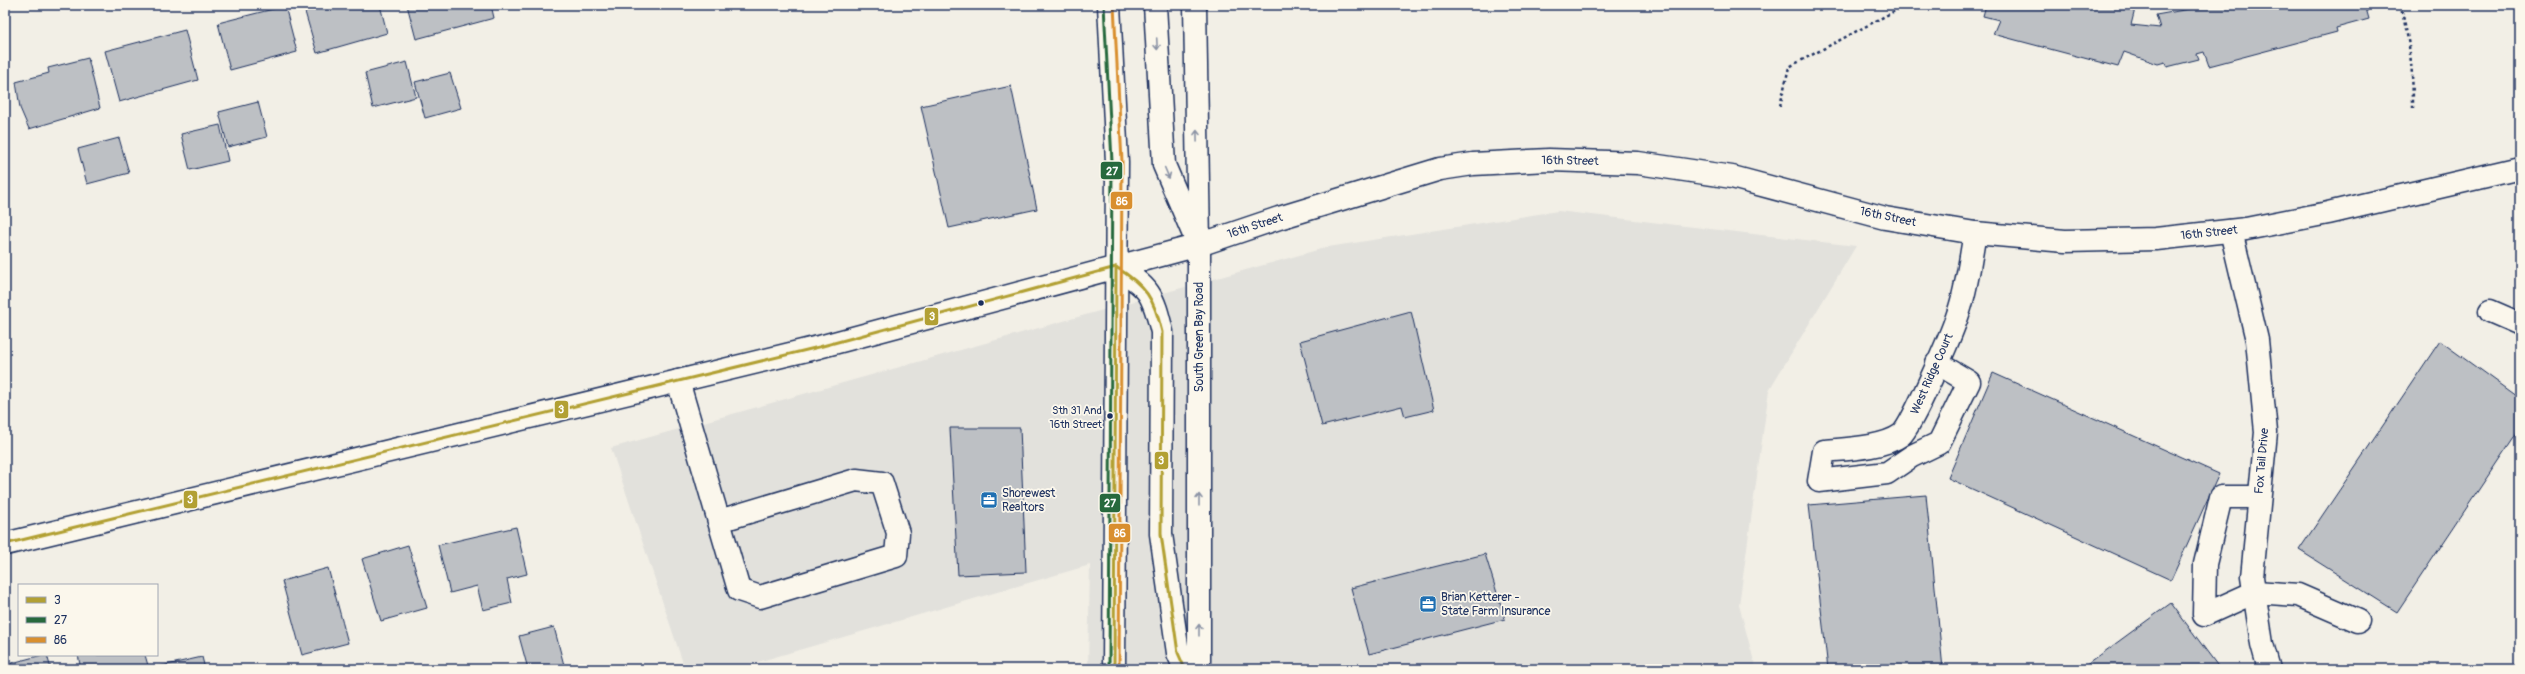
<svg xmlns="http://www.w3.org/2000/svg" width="2525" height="674" font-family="Pangolin,sans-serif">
<rect width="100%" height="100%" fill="#f2efe6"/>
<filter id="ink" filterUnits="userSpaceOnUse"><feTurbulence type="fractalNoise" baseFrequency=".025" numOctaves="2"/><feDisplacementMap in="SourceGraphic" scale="8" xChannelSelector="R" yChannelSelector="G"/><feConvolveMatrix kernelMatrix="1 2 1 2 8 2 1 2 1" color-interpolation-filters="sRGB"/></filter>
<g filter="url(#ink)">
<polygon fill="#e2e1dc" points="1558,211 1856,246 1769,390 1739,605 1756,669 1088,669 1090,565 734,669 685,669 611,448 1328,247"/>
<g fill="#bdc0c4" stroke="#1b2f5e">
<polygon points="303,5 380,5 387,33 317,53"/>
<polygon points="407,5 491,5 494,18 416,39"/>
<polygon points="1986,5 2136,5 2131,25 2160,28 2156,15 2195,8 2194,5 2365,5 2369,19 2336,28 2337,32 2209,66 2204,52 2197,54 2199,59 2167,67 2165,62 2158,64 2124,52 2118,67 1993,34 1999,20 1983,16"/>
<polygon points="285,6 297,52 230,70 218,23"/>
<polygon points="185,30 198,80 119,102 105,51"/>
<polygon points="88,58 100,108 29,129 20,108 16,82 49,73 48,68"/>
<polygon points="407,62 416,97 373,108 365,73"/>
<polygon points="450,73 461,108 425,118 415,82"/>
<polygon points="1011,86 1037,209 949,228 921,106"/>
<polygon points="258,102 267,137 228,147 219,112"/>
<polygon points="220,125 228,161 190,170 181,134"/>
<polygon points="119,138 129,173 87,184 78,149"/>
<polygon points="1411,311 1434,410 1405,417 1402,406 1322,426 1300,341"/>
<polygon points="2440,341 2520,399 2520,428 2397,612 2299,550"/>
<polygon points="1993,373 2219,474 2171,580 1948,478"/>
<polygon points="950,428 1020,428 1026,572 958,575"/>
<polygon points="1926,495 1943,669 1828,669 1809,505"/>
<polygon points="516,527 527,574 507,579 512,603 483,610 477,586 450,593 438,545"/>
<polygon points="408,545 427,608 381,621 362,559"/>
<polygon points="1485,554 1505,619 1369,654 1351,588"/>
<polygon points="328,568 348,643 302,655 282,581"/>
<polygon points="2171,603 2220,669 2081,669"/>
<polygon points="554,627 565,669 528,669 519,636"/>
<polygon points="42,655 47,655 51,669 5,669 8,667 8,664"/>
<polygon points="78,655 145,655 149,669 81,669"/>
<polygon points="202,657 205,669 149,669"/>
</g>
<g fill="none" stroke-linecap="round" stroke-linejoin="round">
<defs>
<g id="minor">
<polyline points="2231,231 2257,340 2266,432 2252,577 2262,644 2269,669"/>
<polyline points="2490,311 2520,324"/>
<path d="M1937,363L1969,382L1939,443L1912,456L1887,473L1819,481L1824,451C1845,449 1883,448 1901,435C1912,426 1952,333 1958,314C1967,289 1970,260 1975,233"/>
<polyline points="678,381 739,590 760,597 896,556 898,533 882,483 856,480 719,521"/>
<polyline points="2259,497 2221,497 2205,564 2204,615 2255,592 2298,595 2358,621"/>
<polyline points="5,544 819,347 1199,245 1279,218 1440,169 1473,164 1549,160 1638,163 1732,177 1885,218 1975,233 2065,241 2156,239 2246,229 2328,213 2520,168"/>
</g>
<g id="major">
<polyline points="1109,5 1117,162 1114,669"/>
<polyline points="1155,5 1164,165 1194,235"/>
<polyline points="1195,5 1199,245 1199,669"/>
<path d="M1116,267C1150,288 1153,294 1162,332L1161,534L1178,653L1185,669"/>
</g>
</defs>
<use href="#minor" stroke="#1b2f5e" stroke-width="25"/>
<use href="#major" stroke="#1b2f5e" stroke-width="25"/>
<g stroke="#1b2f5e" stroke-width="2.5" stroke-dasharray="3 3" stroke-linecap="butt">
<polyline points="2171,5 2172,9"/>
<path d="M2400,5C2410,40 2413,71 2413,108"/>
<polyline points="1780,106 1789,67 1906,5"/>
</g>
<use href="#minor" stroke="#fbf7ec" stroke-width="22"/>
<use href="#major" stroke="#fbf7ec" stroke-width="22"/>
<defs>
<g id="bus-1">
<path d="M1116,267C1146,286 1154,298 1162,332L1161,534L1178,653L1185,669"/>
<polyline points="5,544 819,347 1116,267"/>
<polyline points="1114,669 1116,267"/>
</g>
<polyline id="bus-2" points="1104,5 1112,162 1109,669"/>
<polyline id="bus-3" points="1114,5 1122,162 1119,669"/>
</defs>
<use href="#bus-1" stroke="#fbf7ec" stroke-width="6"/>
<use href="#bus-2" stroke="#fbf7ec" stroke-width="6"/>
<use href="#bus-3" stroke="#fbf7ec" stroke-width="6"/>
<use href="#bus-1" stroke="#b2a033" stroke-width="3"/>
<use href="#bus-2" stroke="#27693d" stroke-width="3"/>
<use href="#bus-3" stroke="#d98f2f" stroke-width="3"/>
</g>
<defs><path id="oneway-shaft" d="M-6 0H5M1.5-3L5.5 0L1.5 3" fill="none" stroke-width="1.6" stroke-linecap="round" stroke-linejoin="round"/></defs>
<g stroke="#8b93a5">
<use href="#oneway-shaft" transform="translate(1157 44) rotate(87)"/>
<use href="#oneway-shaft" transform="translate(1197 136) rotate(-91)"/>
<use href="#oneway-shaft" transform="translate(1167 173) rotate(67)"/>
<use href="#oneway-shaft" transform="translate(1199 500) rotate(-90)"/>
<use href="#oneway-shaft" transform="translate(1199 630) rotate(-90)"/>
</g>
</g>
<defs>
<symbol id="office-square" viewBox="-11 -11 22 22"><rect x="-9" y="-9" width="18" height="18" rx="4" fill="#1f6fb2" stroke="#fbf7ec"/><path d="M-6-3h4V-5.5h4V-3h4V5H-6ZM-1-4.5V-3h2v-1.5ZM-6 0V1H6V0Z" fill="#fff"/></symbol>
</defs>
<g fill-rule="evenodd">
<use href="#office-square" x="979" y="490" width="20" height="20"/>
<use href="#office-square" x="1418" y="594" width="20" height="20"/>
</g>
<g fill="#1b2f5e" stroke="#fbf7ec" stroke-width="1.5">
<circle cx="981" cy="303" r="3.5"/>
<circle cx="1110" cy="416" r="3.5"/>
</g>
<g text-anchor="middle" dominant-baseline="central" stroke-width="3.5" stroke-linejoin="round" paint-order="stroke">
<g font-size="11" fill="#1b2f5e" stroke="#fbf7ec" text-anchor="end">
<text x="1102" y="410">Sth 31 And<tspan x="1102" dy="14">16th Street</tspan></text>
</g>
<g font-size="12" fill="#1b2f5e" stroke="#fbf7ec">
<text transform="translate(1570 161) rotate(1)">16th Street</text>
<text transform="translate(1888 217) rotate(12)">16th Street</text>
<text transform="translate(1255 226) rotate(-18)">16th Street</text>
<text transform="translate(2209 233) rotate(-6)">16th Street</text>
<text transform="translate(1199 337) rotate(-90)">South Green Bay Road</text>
<text transform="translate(1932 374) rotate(-66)">West Ridge Court</text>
<text transform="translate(2262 461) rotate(-85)">Fox Tail Drive</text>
</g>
<g font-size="12" fill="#1b2f5e" stroke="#fbf7ec" text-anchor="start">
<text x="1002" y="493">Shorewest<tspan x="1002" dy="14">Realtors</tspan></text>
<text x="1441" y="597">Brian Ketterer -<tspan x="1441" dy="14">State Farm Insurance</tspan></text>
</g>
</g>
<g stroke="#fbf7ec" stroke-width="1.5">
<rect x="1100" y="161" width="23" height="19" rx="4" fill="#27693d"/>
<rect x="1110" y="191" width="23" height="19" rx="4" fill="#d98f2f"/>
<rect x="924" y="307" width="15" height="19" rx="4" fill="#b2a033"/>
<rect x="554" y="400" width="15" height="19" rx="4" fill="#b2a033"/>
<rect x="1154" y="451" width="15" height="19" rx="4" fill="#b2a033"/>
<rect x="183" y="490" width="15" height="19" rx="4" fill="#b2a033"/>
<rect x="1099" y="493" width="22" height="20" rx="4" fill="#27693d"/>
<rect x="1108" y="523" width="23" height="20" rx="4" fill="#d98f2f"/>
</g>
<g font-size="11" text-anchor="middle" font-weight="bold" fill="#fff">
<text x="1112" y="175">27</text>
<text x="1122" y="205">86</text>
<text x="932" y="320">3</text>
<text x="561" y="413">3</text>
<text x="1161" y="464">3</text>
<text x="190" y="503">3</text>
<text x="1110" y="507">27</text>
<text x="1120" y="537">86</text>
</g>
<rect width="2525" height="674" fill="none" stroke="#fbf7ec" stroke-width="20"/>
<rect x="10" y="10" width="2505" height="654" fill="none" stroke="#1b2f5e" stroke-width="1.5" filter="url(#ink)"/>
<rect x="18" y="584" width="140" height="72" fill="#fbf7ec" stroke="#a1a7b3"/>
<rect x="26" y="597" width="20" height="6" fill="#b2a033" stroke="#a1a7b3"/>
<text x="54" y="604" font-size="12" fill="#1b2f5e">3</text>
<rect x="26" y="617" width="20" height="6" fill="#27693d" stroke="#a1a7b3"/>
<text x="54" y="624" font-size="12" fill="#1b2f5e">27</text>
<rect x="26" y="637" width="20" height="6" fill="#d98f2f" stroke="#a1a7b3"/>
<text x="54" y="644" font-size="12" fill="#1b2f5e">86</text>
</svg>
